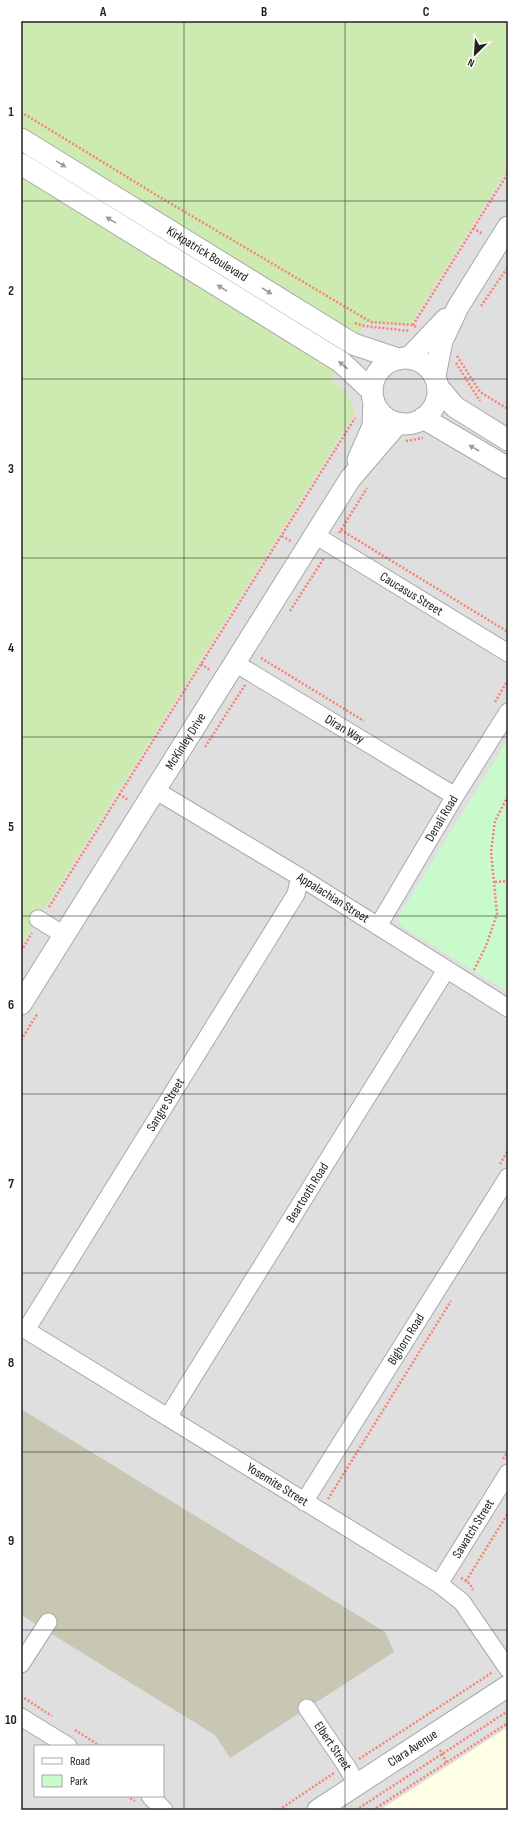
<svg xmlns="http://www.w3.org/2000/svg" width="529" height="1831" font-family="'Sofia Sans Condensed',sans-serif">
<rect width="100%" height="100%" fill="#f2efe9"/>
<path fill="#e0dfdf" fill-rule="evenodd" d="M21,21H508V1810H21ZM35,1746H163V1796H35Z"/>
<polygon fill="#ffffe5" points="508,1727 508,1810 380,1810"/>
<polygon fill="#c7c7b4" points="21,1409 385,1632 394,1652 230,1758 215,1735 21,1615"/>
<polygon fill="#cdebb0" points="21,21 508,21 508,168 410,325 366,322 330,380 345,389 355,413 21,946"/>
<polygon fill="#c8facc" points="508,739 508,992 401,926 398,917"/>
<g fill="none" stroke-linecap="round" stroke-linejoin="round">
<defs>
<g id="minor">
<path id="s1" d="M315,535L508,653"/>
<path id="s2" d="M235,663L455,796"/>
<path id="s3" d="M155,790L300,877L508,1008"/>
<polyline points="38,919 64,935"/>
<path id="s4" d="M378,926L455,796L508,712"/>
<path id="s5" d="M21,1327L439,1584L462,1602L508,1669"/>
<path id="s6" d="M26,1330L296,894L300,877"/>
<path id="s7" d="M168,1417L446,970"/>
<path id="s8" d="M304,1502L508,1177"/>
<path id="s9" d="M439,1584L508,1473"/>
<polyline points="21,1664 48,1622"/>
<path id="s10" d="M307,1708L347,1767L357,1785"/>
<polyline points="21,1717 68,1746"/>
<polyline points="150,1796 164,1810"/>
</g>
<g id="tertiary">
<path id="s11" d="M21,139L353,344L398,359"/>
<polyline points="21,164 341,362 372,391"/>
<polyline points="409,358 446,319"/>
<circle cx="405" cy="391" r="33"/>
<polyline points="435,376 442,341 458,307 508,227"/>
<polyline points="438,387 455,407 508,440"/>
<polyline points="423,418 508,468"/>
<polyline points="358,460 373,426 374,402"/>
<path id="s12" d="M21,1004L350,479L398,423"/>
<path id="s13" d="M318,1810L508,1686"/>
</g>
</defs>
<use href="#minor" stroke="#a9a9a9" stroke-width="19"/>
<use href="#tertiary" stroke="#a9a9a9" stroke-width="23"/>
<g stroke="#fa8072" stroke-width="2.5" stroke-dasharray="2 2" stroke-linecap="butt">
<polyline points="21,112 158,196 371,322 413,325 416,327"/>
<polyline points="473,228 483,234"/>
<polyline points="481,306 508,267"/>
<polyline points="355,323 364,326 410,331"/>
<polyline points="413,325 508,173"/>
<polyline points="457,356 480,392 508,409"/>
<polyline points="456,363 480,401"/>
<polyline points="406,441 423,438"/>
<polyline points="341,530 508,632"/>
<polyline points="339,533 367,488"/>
<polyline points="282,536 292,542"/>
<polyline points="290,611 324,558"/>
<polyline points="261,658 364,721"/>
<polyline points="201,664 210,670"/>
<polyline points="495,702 508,680"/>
<polyline points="205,747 245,685"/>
<polyline points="119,794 128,800"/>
<polyline points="495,882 508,881"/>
<polyline points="49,907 355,418"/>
<polyline points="21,951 32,933"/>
<polyline points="474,970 486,946 497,914 491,852 495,821 508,796"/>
<polyline points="21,1040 38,1013"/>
<polyline points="500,1164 508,1150"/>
<polyline points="503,1459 508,1451"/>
<polyline points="328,1499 451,1301"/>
<polyline points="461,1578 470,1584 473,1590"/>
<polyline points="466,1581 508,1513"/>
<polyline points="21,1696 52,1716"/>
<polyline points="75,1730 100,1746"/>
<polyline points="440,1750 447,1763"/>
<polyline points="359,1759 493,1672"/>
<polyline points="127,1796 135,1801"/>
<polyline points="279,1810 334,1773"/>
<polyline points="356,1810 508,1711"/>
<polyline points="373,1810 508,1723"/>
</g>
<use href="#minor" stroke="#fff" stroke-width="17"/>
<use href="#tertiary" stroke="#fff" stroke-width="21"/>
</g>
<defs><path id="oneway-solid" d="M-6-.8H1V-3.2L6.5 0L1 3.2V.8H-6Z"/></defs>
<g fill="#9c9c9c">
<use href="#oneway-solid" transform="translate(61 164) rotate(32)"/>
<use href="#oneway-solid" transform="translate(111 220) rotate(-148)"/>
<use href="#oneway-solid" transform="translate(222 288) rotate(-148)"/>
<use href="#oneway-solid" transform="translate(267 291) rotate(32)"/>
<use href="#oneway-solid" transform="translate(343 365) rotate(-140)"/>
<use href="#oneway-solid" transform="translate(474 448) rotate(-150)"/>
</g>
<path fill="none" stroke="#222" stroke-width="1" stroke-opacity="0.55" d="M184,21V1810M345,21V1810M21,201H508M21,379H508M21,558H508M21,737H508M21,916H508M21,1094H508M21,1273H508M21,1452H508M21,1630H508"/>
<g text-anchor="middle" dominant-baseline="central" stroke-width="4" stroke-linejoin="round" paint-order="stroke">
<g font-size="13" fill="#222" stroke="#fff">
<text stroke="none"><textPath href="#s11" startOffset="219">Kirkpatrick Boulevard</textPath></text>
<text stroke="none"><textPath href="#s1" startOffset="113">Caucasus Street</textPath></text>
<text stroke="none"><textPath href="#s2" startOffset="128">Diran Way</textPath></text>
<text stroke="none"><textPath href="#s12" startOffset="310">McKinley Drive</textPath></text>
<text stroke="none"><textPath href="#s4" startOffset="125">Denali Road</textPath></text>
<text stroke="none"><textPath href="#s3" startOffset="208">Appalachian Street</textPath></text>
<text stroke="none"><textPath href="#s6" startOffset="265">Sangre Street</textPath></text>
<text stroke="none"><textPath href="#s7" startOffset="264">Beartooth Road</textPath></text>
<text stroke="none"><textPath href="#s8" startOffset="192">Bighorn Road</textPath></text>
<text stroke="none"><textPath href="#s5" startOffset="301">Yosemite Street</textPath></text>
<text stroke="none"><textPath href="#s9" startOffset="65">Sawatch Street</textPath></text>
<text stroke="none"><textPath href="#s10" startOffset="46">Elbert Street</textPath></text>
<text stroke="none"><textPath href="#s13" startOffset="113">Clara Avenue</textPath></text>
</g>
</g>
<rect width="529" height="1831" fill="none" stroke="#ffffff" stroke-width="44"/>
<rect x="34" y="1745" width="130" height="52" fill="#ffffff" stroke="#a7a7a7"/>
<rect x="42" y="1758" width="20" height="6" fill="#ffffff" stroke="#a7a7a7"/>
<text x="70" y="1765" font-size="12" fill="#222222">Road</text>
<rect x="42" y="1775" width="20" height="12" fill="#c8facc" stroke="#a7a7a7"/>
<text x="70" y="1785" font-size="12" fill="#222222">Park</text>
<g transform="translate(475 54) rotate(205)" stroke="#ffffff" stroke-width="3" paint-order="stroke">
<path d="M0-3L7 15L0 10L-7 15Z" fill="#222222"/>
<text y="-6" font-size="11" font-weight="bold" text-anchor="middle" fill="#222222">N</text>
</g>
<rect x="22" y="22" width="485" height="1787" fill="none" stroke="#222" stroke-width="1.5"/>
<g font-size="13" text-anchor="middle" font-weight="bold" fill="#222">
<text x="103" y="16">A</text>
<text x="264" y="16">B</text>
<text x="426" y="16">C</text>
<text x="11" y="116">1</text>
<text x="11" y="295">2</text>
<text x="11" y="473">3</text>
<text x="11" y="652">4</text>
<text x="11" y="831">5</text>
<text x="11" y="1009">6</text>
<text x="11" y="1188">7</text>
<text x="11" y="1367">8</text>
<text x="11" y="1545">9</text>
<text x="11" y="1724">10</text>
</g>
</svg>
